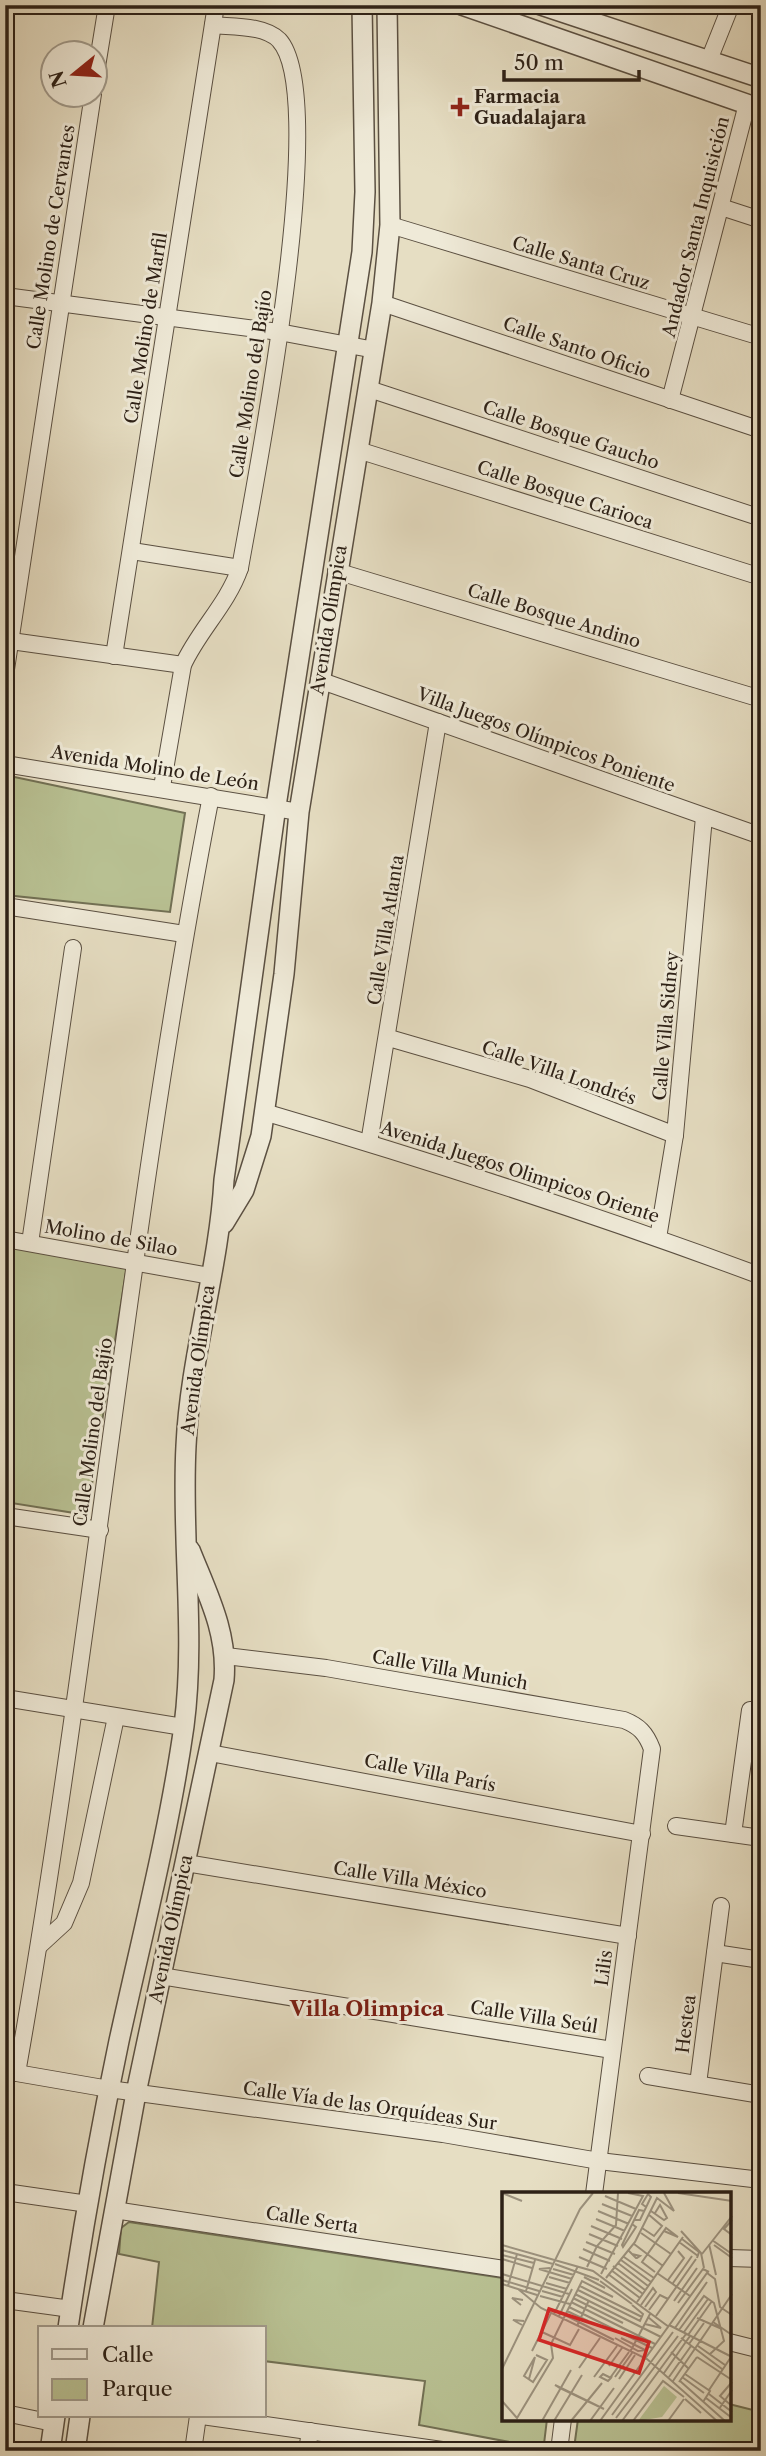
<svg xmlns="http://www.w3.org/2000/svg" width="766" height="2456" font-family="'Libre Caslon Text',serif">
<rect width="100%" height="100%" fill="#e6dec3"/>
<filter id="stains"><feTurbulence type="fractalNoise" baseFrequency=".00286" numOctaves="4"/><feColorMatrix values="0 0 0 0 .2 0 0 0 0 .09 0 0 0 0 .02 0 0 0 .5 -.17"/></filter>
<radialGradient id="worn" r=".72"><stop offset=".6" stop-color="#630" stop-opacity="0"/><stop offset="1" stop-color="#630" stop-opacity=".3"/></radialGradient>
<g fill="#b8c092" stroke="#727054" stroke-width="2">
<polygon points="5,775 185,813 170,912 5,895"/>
<polygon points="5,1245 127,1266 87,1515 5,1502"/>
<polygon points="129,2222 503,2278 504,2419 547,2419 544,2444 536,2447 419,2425 425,2381 264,2361 264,2328 152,2328 159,2262 119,2254 121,2228"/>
<polygon points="729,2404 761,2412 761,2451 585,2451 575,2441 578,2419 729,2419"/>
</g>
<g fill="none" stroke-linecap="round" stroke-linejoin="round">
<defs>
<g id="minor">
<polyline points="709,60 731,5"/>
<polyline points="94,85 107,5"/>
<polyline points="721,207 761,220"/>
<polyline points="390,225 761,337"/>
<polyline points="5,296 279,332 375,350"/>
<polyline points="382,303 761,430"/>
<polyline points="369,389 761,518"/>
<polyline points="670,400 747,104"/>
<polyline points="358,450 761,577"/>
<polyline points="132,551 240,568"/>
<polyline points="336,571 761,699"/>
<polyline points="11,641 183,665"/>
<polyline points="114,656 216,5"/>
<polyline points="5,676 93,94"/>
<polyline points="319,680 761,836"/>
<polyline points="5,764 299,812"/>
<path d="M162,787L183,665C199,630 227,605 240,568C255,482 332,97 279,40C264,25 232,27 213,25"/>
<polyline points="5,906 184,934"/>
<polyline points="389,1038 530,1079 675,1135"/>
<path d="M264,1112C431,1161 597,1215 761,1276"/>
<polyline points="369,1143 438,722"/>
<polyline points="658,1238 675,1135 704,817"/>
<polyline points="5,1239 210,1276"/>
<polyline points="30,1243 73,948"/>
<polyline points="5,1516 100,1530"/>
<path d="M226,1656L326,1668L624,1720C639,1726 646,1733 652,1749L594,2194"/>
<polyline points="5,1698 183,1727"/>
<polyline points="210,1753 642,1834"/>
<polyline points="676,1826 761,1838"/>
<polyline points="733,1834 750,1710"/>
<polyline points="186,1863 628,1936"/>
<polyline points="39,1946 64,1923 81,1883 116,1717"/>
<polyline points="715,1953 761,1960"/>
<polyline points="161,1976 612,2050"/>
<polyline points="5,2071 109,2089 443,2134 599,2161 761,2180"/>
<path d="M17,2073C92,1649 129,1219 211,796"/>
<polyline points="648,2076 761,2095"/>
<polyline points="698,2084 721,1906"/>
<polyline points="5,2192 88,2204"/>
<polyline points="114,2210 504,2269"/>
<polyline points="729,2258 761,2259"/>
<polyline points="5,2300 71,2309"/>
<polyline points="729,2342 761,2350"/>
<polyline points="5,2413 53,2423"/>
<polyline points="202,2416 449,2451"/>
<polyline points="193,2451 198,2416"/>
<polyline points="307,2451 310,2431"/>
<polyline points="559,2451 563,2419"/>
</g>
<g id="tertiary">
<polyline points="462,5 761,109"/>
<polyline points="541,5 761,78"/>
<polyline points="224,1223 244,1190 261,1136 284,974 299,812 382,303 390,225 387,5"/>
<path d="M68,2328C82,2232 99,2136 119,2041C142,1936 169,1832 184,1726C196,1633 181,1539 186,1446C190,1356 219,1269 224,1180L276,806L362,252L365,192L362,5"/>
<path d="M93,2328L136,2093L224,1680C228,1632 207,1593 190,1550"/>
<polyline points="50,2451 55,2416"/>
<polyline points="75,2451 80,2416"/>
</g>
</defs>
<use href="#minor" stroke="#5b5042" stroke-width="18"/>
<use href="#tertiary" stroke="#5b5042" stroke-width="22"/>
<use href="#minor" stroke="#efead8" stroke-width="16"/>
<use href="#tertiary" stroke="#efead8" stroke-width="19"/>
</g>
<path fill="#8f2418" stroke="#efead8" stroke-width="2.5" d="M456.5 96.5h7v7h7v7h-7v7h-7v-7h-7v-7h7z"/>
<g text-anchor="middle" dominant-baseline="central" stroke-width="6" stroke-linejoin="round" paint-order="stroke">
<g font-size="18" font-weight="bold" fill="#2d2117" stroke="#efead8" text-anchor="start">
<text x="474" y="97">Farmacia<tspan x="474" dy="21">Guadalajara</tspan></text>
</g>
<g font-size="18" fill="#2d2117" stroke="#efead8">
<text transform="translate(696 227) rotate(-76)">Andador Santa Inquisición</text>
<text transform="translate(51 237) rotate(-81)">Calle Molino de Cervantes</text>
<text transform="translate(581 263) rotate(17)">Calle Santa Cruz</text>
<text transform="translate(146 328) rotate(-81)">Calle Molino de Marfil</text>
<text transform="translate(577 348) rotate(19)">Calle Santo Oficio</text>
<text transform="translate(251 384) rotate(-81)">Calle Molino del Bajío</text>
<text transform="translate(571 435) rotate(18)">Calle Bosque Gaucho</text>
<text transform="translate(565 495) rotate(18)">Calle Bosque Carioca</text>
<text transform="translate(554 616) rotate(17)">Calle Bosque Andino</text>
<text transform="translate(329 620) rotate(-81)">Avenida Olímpica</text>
<text transform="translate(546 740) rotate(20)">Villa Juegos Olímpicos Poniente</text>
<text transform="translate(155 768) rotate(9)">Avenida Molino de León</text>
<text transform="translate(386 930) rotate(-81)">Calle Villa Atlanta</text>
<text transform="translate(666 1026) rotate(-85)">Calle Villa Sidney</text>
<text transform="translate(559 1073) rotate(19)">Calle Villa Londrés</text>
<text transform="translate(520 1172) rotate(18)">Avenida Juegos Olimpicos Oriente</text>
<text transform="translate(111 1238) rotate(10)">Molino de Silao</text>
<text transform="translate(198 1360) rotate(-82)">Avenida Olímpica</text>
<text transform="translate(93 1432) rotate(-82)">Calle Molino del Bajío</text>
<text transform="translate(450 1670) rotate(10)">Calle Villa Munich</text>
<text transform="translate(430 1773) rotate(11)">Calle Villa París</text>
<text transform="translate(410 1880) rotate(9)">Calle Villa México</text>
<text transform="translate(171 1929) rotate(-78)">Avenida Olímpica</text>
<text transform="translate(604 1968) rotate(-82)">Lilis</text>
<text transform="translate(534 2017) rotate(9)">Calle Villa Seúl</text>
<text transform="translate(686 2024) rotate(-83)">Hestea</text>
<text transform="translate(370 2106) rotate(8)">Calle Vía de las Orquídeas Sur</text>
<text transform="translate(312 2220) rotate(9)">Calle Serta</text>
</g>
<g font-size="21" font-weight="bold" fill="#7a1f14" stroke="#efead8">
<text x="367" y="2008">Villa Olimpica</text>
</g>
</g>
<g transform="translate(502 2192)">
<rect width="229" height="229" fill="#e6dec3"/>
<path d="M162,194L175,205L160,225L136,229Z" fill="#b8c092"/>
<path fill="none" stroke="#9c927e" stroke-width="2" d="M0,1L20,9M176,1L230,9M103,4L134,17M100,12L130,24M96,19L127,32M149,19L162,28L165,26L158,13L153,21M94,27L123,39M132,28H138L149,5L146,2L140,12L144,15M230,28L222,37L230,43M130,32L134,35L121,55L120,53L137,18L142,19M89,34L120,47M140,36L152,44L160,34L146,22M179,39L199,61L202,76M139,41L169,62M87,42L116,54M180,47L197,60L195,66M210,48L230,62M84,50L113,62M177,50L196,64M132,52L161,74M207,52L214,83M0,53L91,79L167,135M212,53L230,66M81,57L108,69M0,58L51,72M127,59L134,66H135L138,64L130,62M200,62L230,24M0,63L32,71M77,65L105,77M122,65L152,86M0,67L30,76M119,68L149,90M116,71L146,94M53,72L97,88M111,74L143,98M85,75L95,54L114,33L116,1M48,76L37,77L70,87M51,77L72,83M109,78L141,102M153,80L140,70L164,36L176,45L162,39M155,81L188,104M0,82L67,102M99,82L141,4L126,1M106,82L138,106M47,85L68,91M82,85L103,96M104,86L133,50L155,6L172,19L162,1M0,88L37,99M166,88L182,66L176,59M98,89L130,112M44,91L65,97M171,91L190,64M0,92L35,103M6,94L15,62M78,94L140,125M16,97L39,116L95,143M76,98L138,129L141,122L130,113M24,99L33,68M40,99L61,105M73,102L159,145M38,104L68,112M71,106L121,131M172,109L195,76M69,110L153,152M135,110L181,45M176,111L201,77L207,80M19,113L10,106L21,108M139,113L151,96L154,100L143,115M67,115L150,156M147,118L158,103L166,107M65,119L86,129M52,122L76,74M63,123L112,148M57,124L70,97M154,124L194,67M195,126L220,137M211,130L230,143M143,132L159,136L146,125M20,133L11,128L22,129M167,133L230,165M75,134L87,108M173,136L205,90M177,138L202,104L212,111L222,149L208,162M40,140L68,153L77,137M182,140L206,107M95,143L145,167L215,229M186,143L210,109M113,146L136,159L144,158M119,146L145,159M179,146L220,177M187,152L202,131M196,154L223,173M30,159L49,121M128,160L148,122M169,160L187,177M33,165L22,184L31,190L45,168L34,163M195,165L230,188M107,174L120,156M77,176L98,146M0,177L78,17L91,1M162,181L188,144M183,182L208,199L201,210M92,185L115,154M113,185L130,161M167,185L189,154M180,185L202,201M108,186L127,160M109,186L101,182L98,185L106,189L109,186L110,184M27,187L33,165M117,187L133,163M171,189L230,102M178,189L223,229M177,190L195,165M230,190L218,204L230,214M53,193L102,217L58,196ZM207,198L229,165M207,202L230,220M204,206L230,226M183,207L199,221M0,209L15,226L51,166L49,152L80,89L111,105M217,217L230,198M110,223L171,140M114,226L176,144M40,229L69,178M52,229L80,183M69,229L100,191M88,229L112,196M98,229L205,81L213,87L218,115L230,123M120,229L184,142M131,229L161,189L182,205M166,229L182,207"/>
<path fill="#d62828" fill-opacity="0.15" stroke="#d62828" stroke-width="3.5" d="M47,117L147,150L137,181L37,148Z"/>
<rect width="229" height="229" fill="none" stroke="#2d2117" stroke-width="3.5"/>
</g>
<rect width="766" height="2456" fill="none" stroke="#e6dec3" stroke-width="28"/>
<rect x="7" y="7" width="752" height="2442" fill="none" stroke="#2d2117" stroke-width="3.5"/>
<rect x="14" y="14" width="738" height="2428" fill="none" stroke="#2d2117" stroke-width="2"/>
<rect x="38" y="2326" width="228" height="91" fill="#efead8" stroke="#a19a8b" stroke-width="2"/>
<rect x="52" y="2349" width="35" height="10" fill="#efead8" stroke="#a19a8b" stroke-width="2"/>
<text x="102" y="2362" font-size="21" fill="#2d2117">Calle</text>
<rect x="52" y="2379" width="35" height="21" fill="#b8c092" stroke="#a19a8b" stroke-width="2"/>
<text x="102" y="2396" font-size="21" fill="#2d2117">Parque</text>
<g transform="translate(74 74) rotate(252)"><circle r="33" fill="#efead8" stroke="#a19a8b" stroke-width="2"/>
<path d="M0-5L12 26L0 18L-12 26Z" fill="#8f2418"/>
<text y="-10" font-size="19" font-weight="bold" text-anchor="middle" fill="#2d2117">N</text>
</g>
<path d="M504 70v10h135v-10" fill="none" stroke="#2d2117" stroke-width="3.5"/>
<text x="514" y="70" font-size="21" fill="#2d2117" stroke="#efead8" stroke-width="5" paint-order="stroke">50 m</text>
<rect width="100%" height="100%" filter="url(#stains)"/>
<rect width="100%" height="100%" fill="url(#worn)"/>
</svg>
